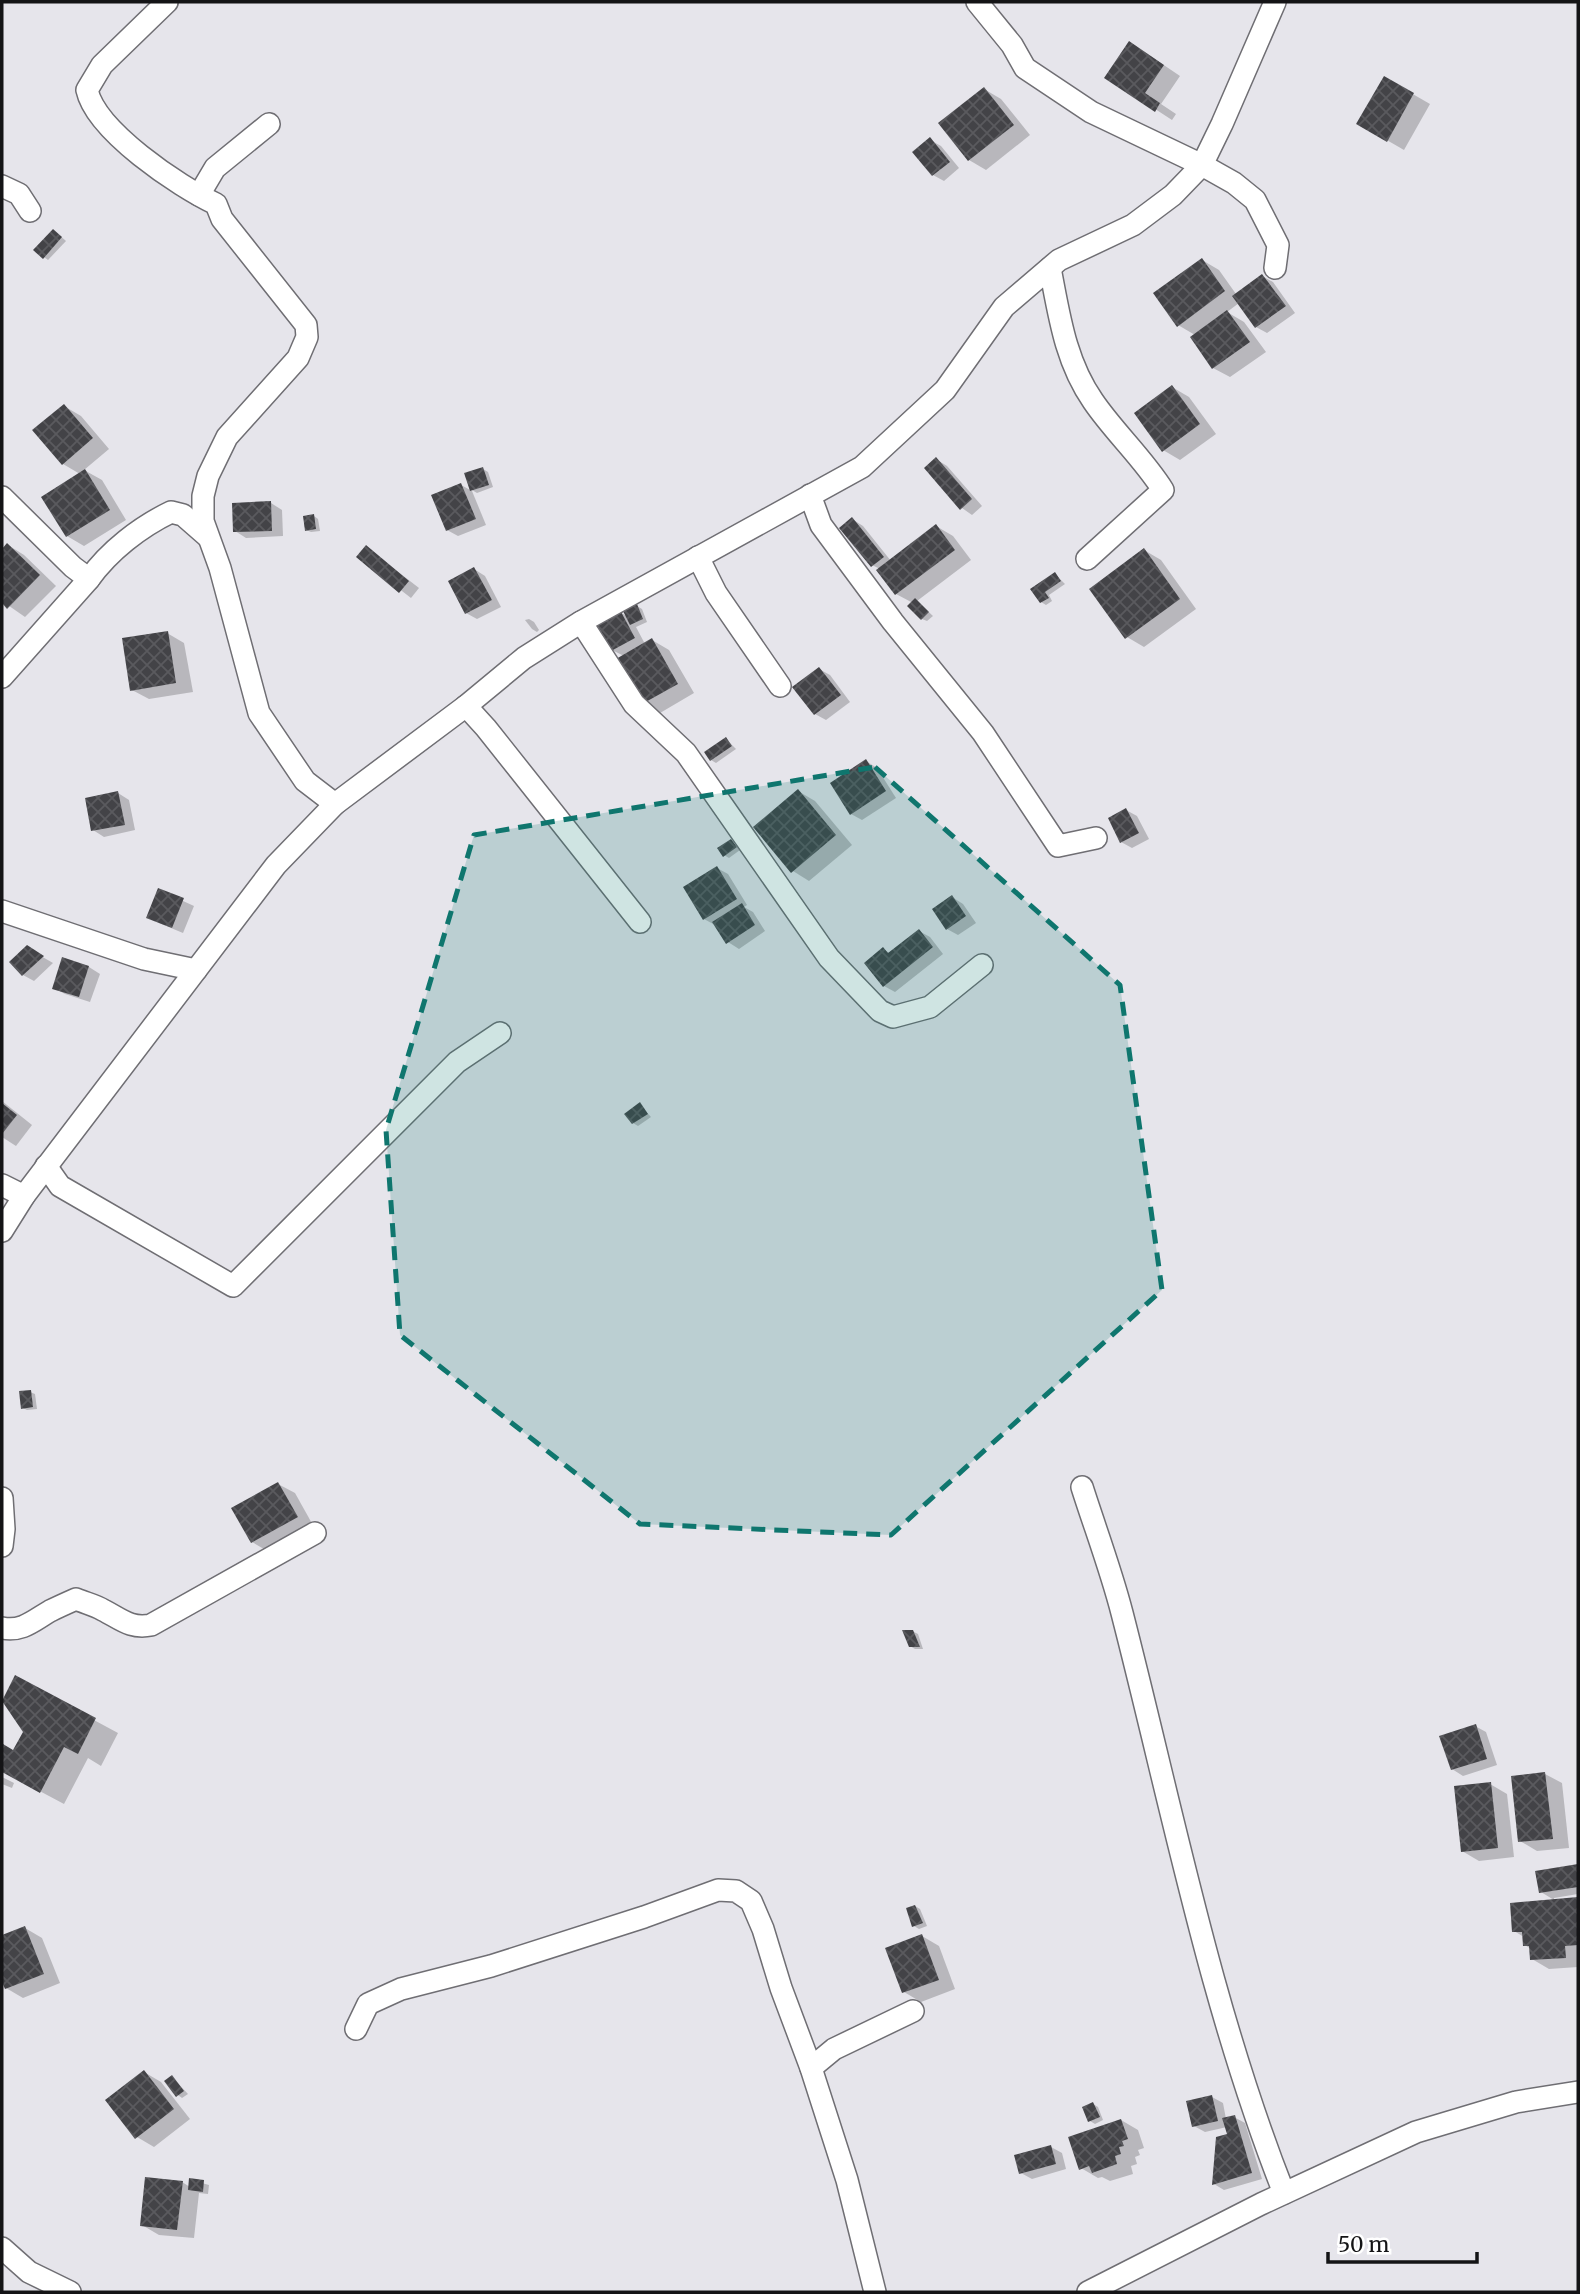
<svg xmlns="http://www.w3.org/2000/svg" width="1580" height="2294" font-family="Merriweather,serif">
<defs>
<pattern id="building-cross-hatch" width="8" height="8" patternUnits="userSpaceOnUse" patternTransform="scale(1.75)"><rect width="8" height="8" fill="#434347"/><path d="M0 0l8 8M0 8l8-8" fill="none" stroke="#5a5a5e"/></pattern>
</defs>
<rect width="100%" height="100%" fill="#e6e5eb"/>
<g fill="#0003">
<polygon points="1146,53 1180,76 1161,104 1176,114 1172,120 1106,77"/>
<polygon points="1385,78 1430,104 1404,150 1359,124"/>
<polygon points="984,89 1001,99 1030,135 986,170 969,160"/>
<polygon points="930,140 941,146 959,168 944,181 933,175"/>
<polygon points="58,234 66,241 48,260 44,257"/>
<polygon points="1202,260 1219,270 1236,294 1262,276 1273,282 1295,313 1267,333 1256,327 1239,303 1227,312 1244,322 1266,352 1230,377 1213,368 1195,335 1178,325"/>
<polygon points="1172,387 1189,397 1216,434 1180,460 1163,450"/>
<polygon points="64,406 81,416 109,449 84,470 102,480 126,520 84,546 67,536 80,474 63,464"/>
<polygon points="936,459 947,466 982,506 972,515 962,508"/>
<polygon points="483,469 488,472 493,487 477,493 472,490"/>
<polygon points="461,485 472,491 486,525 458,536 447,530"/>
<polygon points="271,503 282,510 283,536 246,538 235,531"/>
<polygon points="314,516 318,519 320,531 311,532 306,530"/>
<polygon points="852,519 863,526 891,561 936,526 953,536 971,560 917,601 933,616 927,621 922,619 913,603 896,594 878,568 872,565"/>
<polygon points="8,545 24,555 56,586 25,617 2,601 2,552"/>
<polygon points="366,547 419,588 411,598 358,557"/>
<polygon points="1144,550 1161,560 1196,609 1144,647 1127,637"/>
<polygon points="474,569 485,576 501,607 477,619 466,613"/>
<polygon points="1055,574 1065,584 1049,595 1052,601 1046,605 1041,602 1032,589"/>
<polygon points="637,606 642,609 647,622 636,627 645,644 652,640 669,650 694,693 660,713 643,703 624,656 612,650 620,612 628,617"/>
<polygon points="529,619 534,622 539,630 537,632 532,629 525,620"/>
<polygon points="167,633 184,643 193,692 149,699 132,690"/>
<polygon points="819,669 830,675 850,702 826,720 815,714 795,687"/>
<polygon points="726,739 736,749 716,763 711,760"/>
<polygon points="866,761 877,768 896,798 862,820 851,814"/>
<polygon points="798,791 815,801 852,845 809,881 793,871"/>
<polygon points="118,793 129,800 135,830 104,837 93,830"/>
<polygon points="1126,810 1137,816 1149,839 1132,848 1121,842"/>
<polygon points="731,841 740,850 729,858 724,855"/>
<polygon points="717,868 728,874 747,905 744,907 753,912 765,931 739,949 728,942 715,925 704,919"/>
<polygon points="159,890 194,906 183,933 159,923"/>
<polygon points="952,897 963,904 976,923 958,935 947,929"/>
<polygon points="919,931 930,937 943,954 895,992 884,986 883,949 891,954"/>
<polygon points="27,948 53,963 34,981 23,975 12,962"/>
<polygon points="63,959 89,967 100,974 90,1002 65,994 54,988"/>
<polygon points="2,1101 32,1125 16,1146 2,1137"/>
<polygon points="640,1105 651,1117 638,1126 633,1123"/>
<polygon points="30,1392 35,1394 37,1409 27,1410 23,1408"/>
<polygon points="278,1484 295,1493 314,1527 269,1552 252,1542"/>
<polygon points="912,1631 918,1634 923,1649 915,1649 910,1646"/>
<polygon points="16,1678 118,1733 101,1766 88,1758 64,1804 2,1771 4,1747 14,1752 25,1731"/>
<polygon points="1475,1726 1486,1732 1497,1765 1463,1776 1452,1769"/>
<polygon points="1545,1774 1562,1783 1569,1848 1537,1851 1520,1841"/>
<polygon points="2,1777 14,1783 12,1788 2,1784"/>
<polygon points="1490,1784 1507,1794 1514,1857 1479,1861 1462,1851"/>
<polygon points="1578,1866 1578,1894 1554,1898 1554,1900 1541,1892 1537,1873"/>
<polygon points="1578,1899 1578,1967 1549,1969 1532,1959 1531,1949 1525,1945 1524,1937 1514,1931 1512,1904"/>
<polygon points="915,1906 920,1909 927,1926 919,1929 914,1926"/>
<polygon points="25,1928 42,1938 60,1983 23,1998 6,1988 2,1977 2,1937"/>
<polygon points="922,1936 939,1946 955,1989 921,2002 904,1992"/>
<polygon points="144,2072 161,2082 190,2119 154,2147 137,2137"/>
<polygon points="172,2077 188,2094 182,2098 178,2095"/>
<polygon points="1212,2097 1223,2103 1226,2119 1234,2117 1245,2123 1262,2179 1224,2190 1214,2184 1229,2135 1227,2127 1205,2132 1194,2126"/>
<polygon points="1093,2104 1098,2107 1103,2120 1095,2124 1090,2121"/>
<polygon points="1121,2120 1138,2130 1144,2148 1138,2150 1140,2155 1135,2157 1137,2164 1131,2166 1133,2174 1110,2181 1102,2177 1098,2178 1081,2168"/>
<polygon points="1051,2147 1062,2153 1066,2169 1032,2179 1021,2173"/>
<polygon points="191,2180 209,2185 208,2194 199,2193 194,2238 159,2235 142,2225 182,2182 190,2187"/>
</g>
<g fill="url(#building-cross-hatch)">
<polygon points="1129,41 1164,65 1145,93 1160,103 1155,112 1104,78"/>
<polygon points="1384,76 1414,93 1387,142 1356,124"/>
<polygon points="984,87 1014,125 968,161 938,123"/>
<polygon points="930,137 950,162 932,176 912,152"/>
<polygon points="53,229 62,237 43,259 33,250"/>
<polygon points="1202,258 1225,291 1177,327 1153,293"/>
<polygon points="1262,274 1286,306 1255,328 1232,296"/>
<polygon points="1227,310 1250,342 1212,369 1190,337"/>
<polygon points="1172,385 1200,424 1162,452 1134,413"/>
<polygon points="64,404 93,438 62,465 32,430"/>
<polygon points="936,457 972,499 960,510 924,468"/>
<polygon points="483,467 489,485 470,491 464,473"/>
<polygon points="85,469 110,510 66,537 41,497"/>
<polygon points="461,483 476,519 446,531 431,495"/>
<polygon points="271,501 272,531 233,532 232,503"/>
<polygon points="314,514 316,529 305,531 303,516"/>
<polygon points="852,517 884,557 871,567 839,528"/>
<polygon points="936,524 955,550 895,595 876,570"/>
<polygon points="7,543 40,575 7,609 2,603 2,549"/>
<polygon points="366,545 409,581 399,593 356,557"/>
<polygon points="1144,548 1180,599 1125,639 1089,589"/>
<polygon points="474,567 492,600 465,614 448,581"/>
<polygon points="1055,572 1061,581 1045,592 1049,598 1040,603 1030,589"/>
<polygon points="915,598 929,612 921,620 907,606"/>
<polygon points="637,604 643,619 630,625 623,611"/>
<polygon points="620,610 635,638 611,651 596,623"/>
<polygon points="168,631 176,683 130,691 122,638"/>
<polygon points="652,638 678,684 642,704 616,659"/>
<polygon points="819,667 841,695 814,715 792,687"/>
<polygon points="726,737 732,746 710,761 704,752"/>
<polygon points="866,759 886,791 850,815 830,783"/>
<polygon points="798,789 836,835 791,873 753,827"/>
<polygon points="118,791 125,825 91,831 85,798"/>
<polygon points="1126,808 1139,833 1120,843 1108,818"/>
<polygon points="731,839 737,847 723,857 717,848"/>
<polygon points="717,866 737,899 703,920 683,887"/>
<polygon points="158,888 184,898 172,928 146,918"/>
<polygon points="952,895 966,916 946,930 932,909"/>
<polygon points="742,903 755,925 726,944 712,922"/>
<polygon points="919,929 933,947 883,987 864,963 883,947 888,953"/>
<polygon points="27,945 44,956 22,976 9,962"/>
<polygon points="62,957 89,966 79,997 52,989"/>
<polygon points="640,1102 648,1114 632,1124 624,1114"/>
<polygon points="2,1103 17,1115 2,1134"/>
<polygon points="31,1390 33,1407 21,1409 19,1391"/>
<polygon points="278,1482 298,1517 251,1543 231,1508"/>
<polygon points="902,1630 913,1630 920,1647 909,1647"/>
<polygon points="15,1675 96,1718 78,1754 64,1747 40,1793 2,1772 3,1744 13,1750 23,1732 2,1701"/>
<polygon points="1476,1724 1487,1759 1451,1770 1439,1736"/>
<polygon points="1545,1772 1553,1839 1518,1842 1511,1776"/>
<polygon points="1491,1782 1498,1848 1461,1852 1454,1786"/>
<polygon points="1578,1864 1578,1887 1539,1893 1535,1871"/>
<polygon points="1578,1897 1578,1945 1565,1946 1566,1958 1530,1960 1529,1946 1523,1946 1522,1932 1512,1932 1510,1903"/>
<polygon points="915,1905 923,1923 912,1927 906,1908"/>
<polygon points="25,1926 44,1974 5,1989 2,1982 2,1935"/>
<polygon points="922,1934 939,1980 902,1993 885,1948"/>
<polygon points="144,2070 174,2109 135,2139 105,2100"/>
<polygon points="172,2075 184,2091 176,2097 164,2081"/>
<polygon points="1212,2095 1218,2121 1192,2127 1186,2101"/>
<polygon points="1093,2102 1100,2117 1088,2122 1082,2107"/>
<polygon points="1235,2115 1252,2173 1212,2185 1216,2137 1227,2134 1222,2118"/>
<polygon points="1121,2119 1128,2139 1122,2141 1124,2146 1119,2147 1121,2154 1115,2156 1117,2164 1092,2173 1089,2166 1079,2170 1068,2137"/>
<polygon points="1051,2145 1056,2164 1019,2174 1014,2155"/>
<polygon points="145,2177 183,2181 177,2230 140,2226"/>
<polygon points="189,2178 204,2180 203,2192 188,2190"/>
</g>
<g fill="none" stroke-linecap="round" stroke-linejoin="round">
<defs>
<g id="minor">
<path d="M167,2L102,65L87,90C96,131 178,186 216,204L222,219L306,325L307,337L298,358L227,437L208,476L203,496V521L220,568L259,713L305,781L335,804"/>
<polyline points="977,2 1012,45 1025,68 1091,112 1202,165 1234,183 1255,200 1278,245 1275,268"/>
<polyline points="2,186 19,194 30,211"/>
<polyline points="199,195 215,168 269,124"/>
<path d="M1050,268C1059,314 1065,361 1093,401C1114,432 1143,458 1163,490L1087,559"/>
<polyline points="810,495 821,525 893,622 983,733 1058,846 1096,838"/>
<path d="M2,497L73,567L89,579C109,551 140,527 171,512L183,515L207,536"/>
<polyline points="698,557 716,593 780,686"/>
<polyline points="581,622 634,704 686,753 829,958 880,1011 893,1017 930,1007 982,965"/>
<polyline points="2,677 89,579"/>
<polyline points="466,706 486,728 640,922"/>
<polyline points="2,911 144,959 196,970"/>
<polyline points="46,1166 60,1186 233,1286 457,1062 500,1033"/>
<polyline points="2,1185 24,1196"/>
<polyline points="2,1231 24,1196 276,865 335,804 466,706 524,658 581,622 862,467 945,390 1004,307 1059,260 1133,225 1173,195 1202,165 1222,124 1275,2"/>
<path d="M1082,1487C1095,1528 1111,1570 1122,1613C1172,1807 1210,2006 1284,2193"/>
<polyline points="2,1498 4,1529 2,1546"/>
<path d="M2,1628C22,1632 33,1621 50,1611C58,1607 67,1603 76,1599C85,1603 95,1605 103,1610C121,1619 130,1629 151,1625L315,1533"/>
<polyline points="356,2029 368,2004 401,1989 491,1966 644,1917 718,1890 736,1891 751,1901 763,1929 781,1988 811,2068 847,2180 875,2292"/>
<polyline points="811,2068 834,2049 913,2011"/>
<polyline points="2,2248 29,2272 70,2292"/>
<polyline points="1088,2292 1261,2204 1416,2132 1516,2102 1578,2092"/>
</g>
</defs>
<use href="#minor" stroke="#6f6e73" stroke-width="24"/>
<use href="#minor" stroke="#fff" stroke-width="21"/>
</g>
<path fill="#0f766e" fill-opacity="0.2" stroke="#0f766e" stroke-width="5" stroke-dasharray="14 9" stroke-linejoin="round" d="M875,767L1120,985L1162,1290L891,1535L640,1524L400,1335L386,1130L474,835Z"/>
<rect width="1580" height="2294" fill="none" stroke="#141416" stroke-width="7"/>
<path d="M1328 2252v10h149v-10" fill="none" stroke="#141416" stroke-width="3.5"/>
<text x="1338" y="2252" font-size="21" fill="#141416" stroke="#ffffff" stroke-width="5" paint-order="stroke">50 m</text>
</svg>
